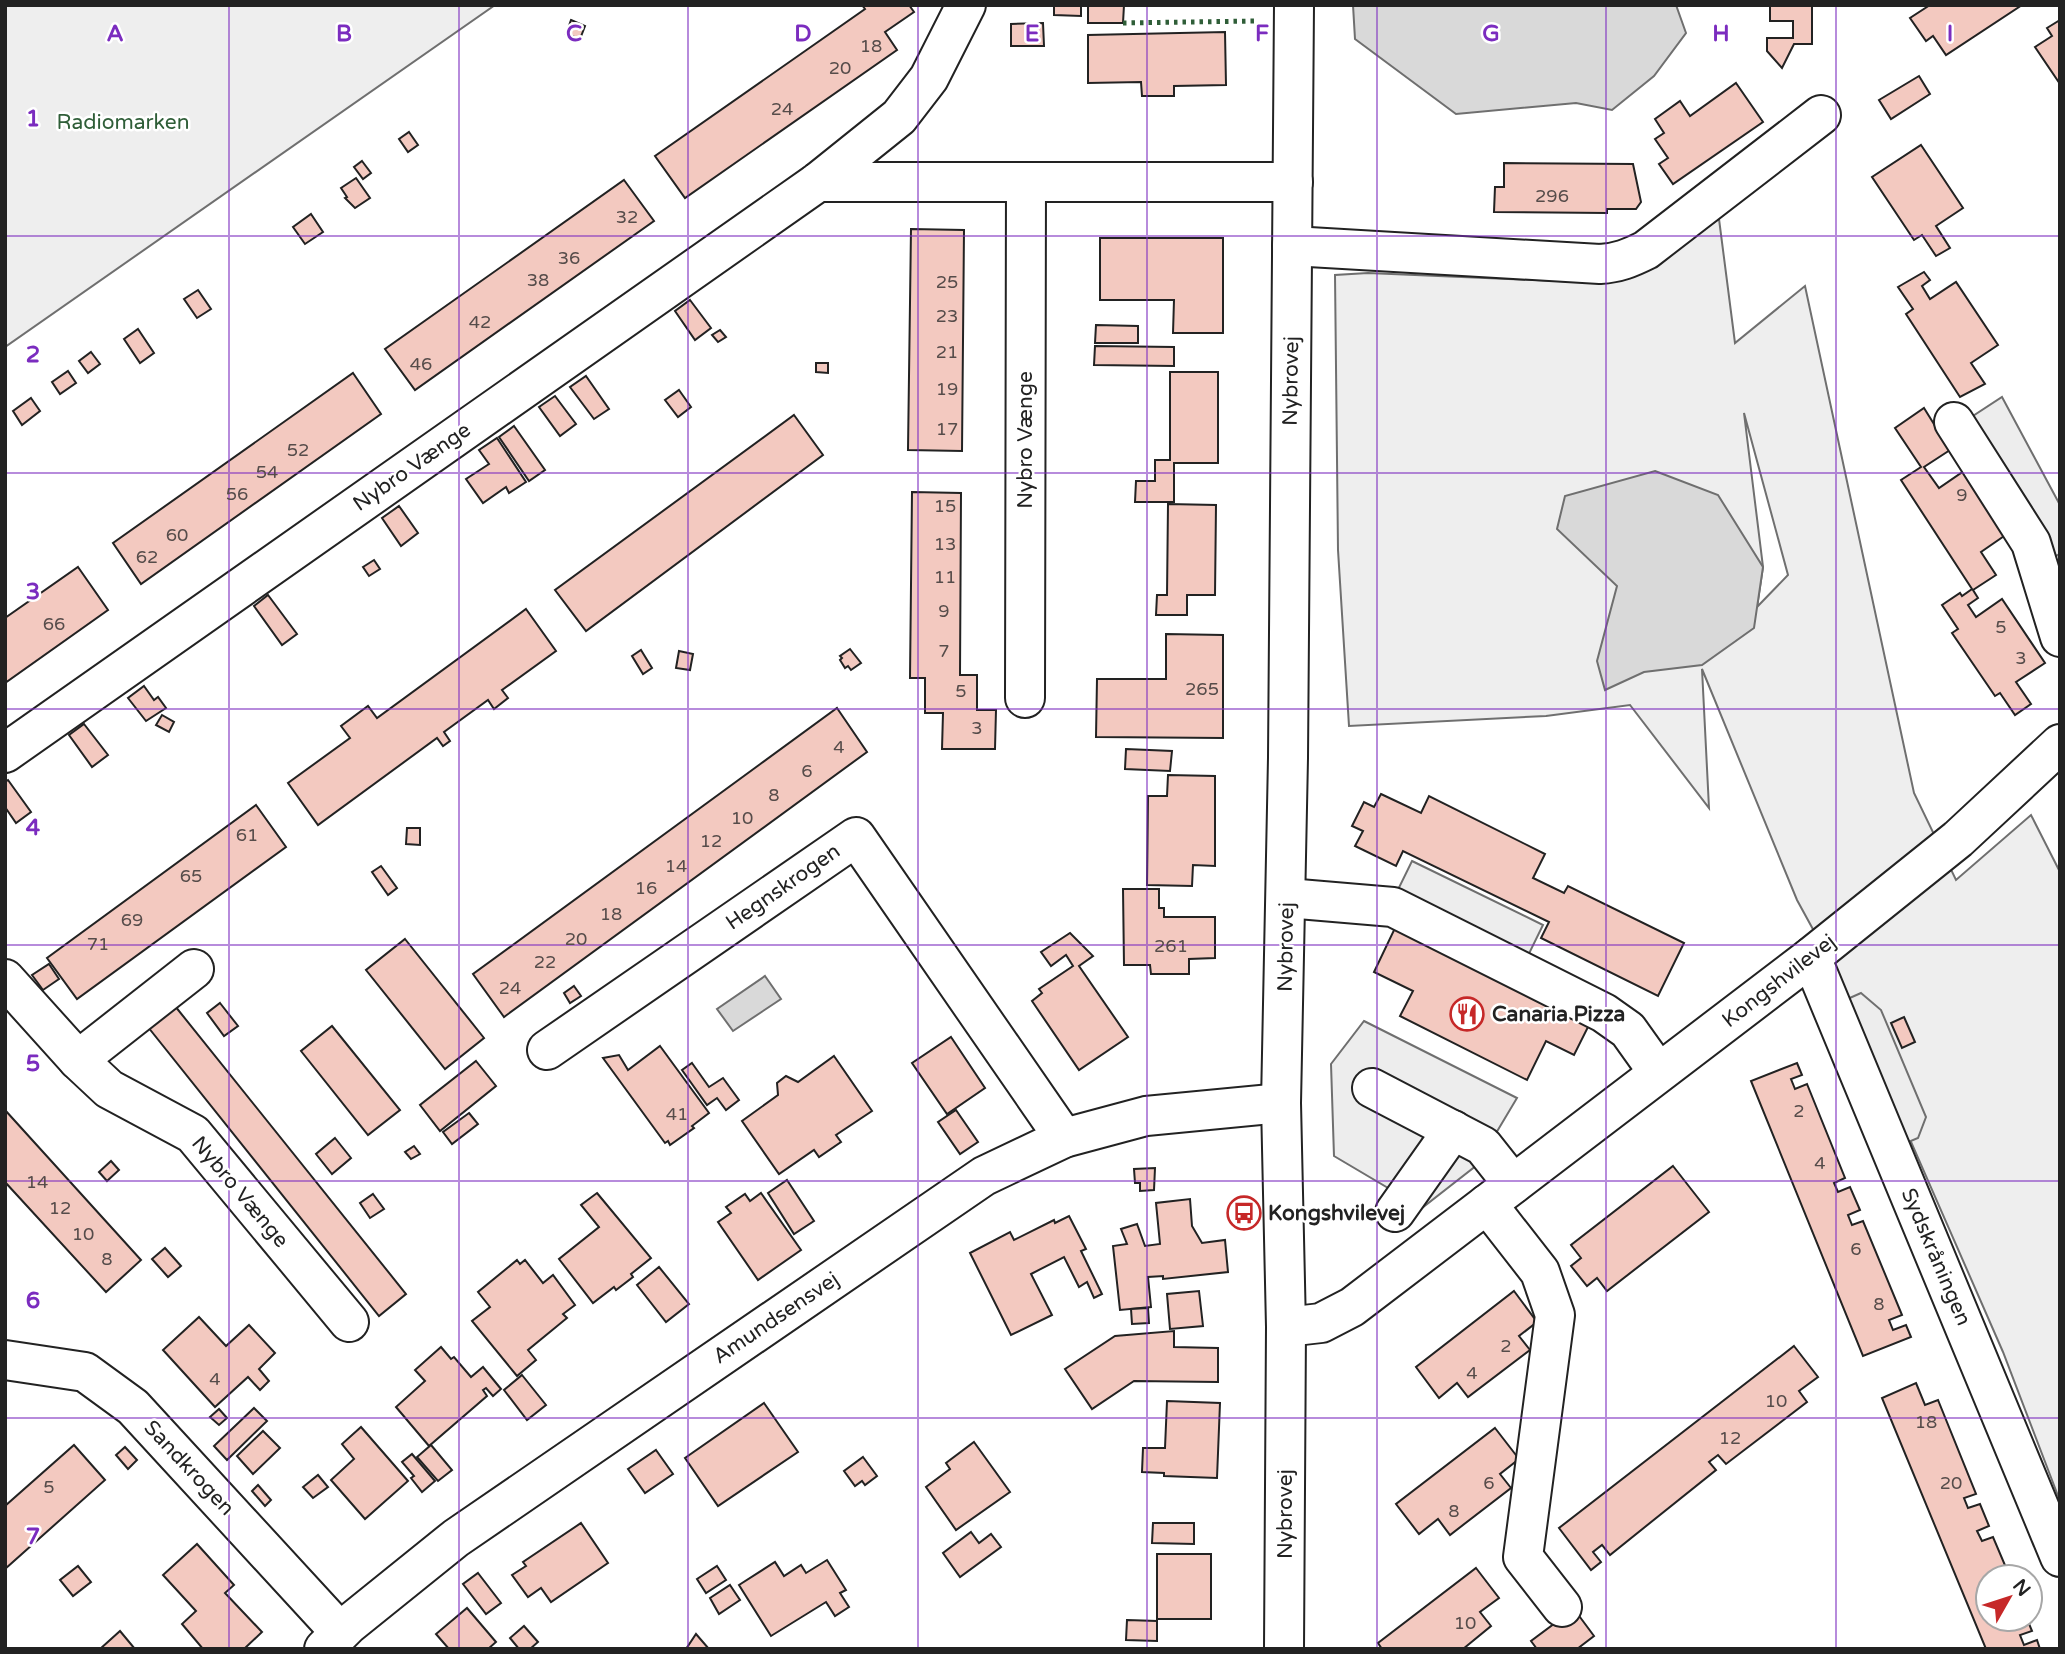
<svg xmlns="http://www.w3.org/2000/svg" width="2065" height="1654" font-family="'Varela Round',sans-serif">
<rect width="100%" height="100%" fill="#fff"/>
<g fill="#eee" stroke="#6f6f6f" stroke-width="2" fill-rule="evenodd">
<polygon points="5,5 495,5 5,347"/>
<path d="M1719,219L1735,343L1805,286L1914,793L1956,880L2031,815L2060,872V1501L2003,1352L1838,975L1797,900L1702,669L1709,808L1630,705L1546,716L1349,726L1338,550L1335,275L1368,273L1605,283L1650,264ZM1744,413L1788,575L1757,607L1763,567Z"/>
</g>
<g fill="#ededed" stroke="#6f6f6f" stroke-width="2">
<polygon points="2002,397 2060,505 2060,554 2035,566 1953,429"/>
<polygon points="1412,861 1543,925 1519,974 1388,910"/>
<polygon points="1861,993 1881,1010 1926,1117 1918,1138 1887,1151 1827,1008"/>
<polygon points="1364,1021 1517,1098 1477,1165 1422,1208 1334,1156 1331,1064"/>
</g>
<g fill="#d9d9d9" stroke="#6f6f6f" stroke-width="2">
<polygon points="1353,5 1676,5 1686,33 1654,76 1612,110 1576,103 1456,114 1355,39"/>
<polygon points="1655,471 1718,495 1763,567 1754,628 1702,665 1644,672 1605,690 1597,661 1617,586 1557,529 1565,496"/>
<polygon points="765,976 781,999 733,1031 717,1009"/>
</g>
<g fill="#f3c9c0" stroke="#222" stroke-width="2">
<polygon points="862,5 909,5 914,12 885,32 897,50 685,198 655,156 865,9"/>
<polygon points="1054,5 1081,5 1081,16 1054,15"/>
<polygon points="1088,5 1124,5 1123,23 1088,23"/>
<polygon points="1770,5 1812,5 1812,44 1794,44 1782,68 1767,51 1767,38 1793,38 1793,21 1770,21"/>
<polygon points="1930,5 2022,5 1946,55 1933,36 1926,41 1910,18"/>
<polygon points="571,20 585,26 580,39 566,34"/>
<polygon points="2060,20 2060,84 2035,47 2052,36 2047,28"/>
<polygon points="1043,23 1044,46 1011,46 1011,24"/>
<polygon points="1225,32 1226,85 1174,86 1174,96 1142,96 1141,82 1088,83 1088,35"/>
<polygon points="1919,76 1930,94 1891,119 1879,100"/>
<polygon points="1736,83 1763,122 1673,184 1659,164 1668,158 1655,139 1664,133 1655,119 1680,101 1690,116"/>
<polygon points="409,132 418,145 408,152 399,139"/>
<polygon points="1921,145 1963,208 1936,226 1950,248 1936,256 1922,235 1914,240 1872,177"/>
<polygon points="362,161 371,173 363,179 354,167"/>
<polygon points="1504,163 1633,164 1641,202 1636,209 1607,209 1607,213 1494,212 1495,187 1504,187"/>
<polygon points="356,178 370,198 355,208 345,198 347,197 341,188"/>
<polygon points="624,180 654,221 415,390 385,349"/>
<polygon points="311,214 323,232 305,244 293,227"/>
<polygon points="911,229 964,230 962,451 908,450"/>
<polygon points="1100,238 1223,238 1223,333 1173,333 1174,300 1100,300"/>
<polygon points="1924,272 1930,280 1922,286 1930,299 1956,282 1998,345 1971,363 1985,384 1960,397 1906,314 1913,309 1898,287"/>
<polygon points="198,290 211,309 197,318 184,299"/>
<polygon points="690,300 711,328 695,340 675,311"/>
<polygon points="1096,325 1138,326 1138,343 1095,343"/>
<polygon points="138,329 154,353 140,363 124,339"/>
<polygon points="720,330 726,337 718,342 712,335"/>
<polygon points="1095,346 1174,347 1174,366 1094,365"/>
<polygon points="91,352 100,364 88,373 79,361"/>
<polygon points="816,363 828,363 828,373 816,372"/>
<polygon points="68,371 76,383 60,394 52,382"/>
<polygon points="1170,372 1218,372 1218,463 1174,463 1174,502 1135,502 1136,481 1155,481 1155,460 1170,460"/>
<polygon points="353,373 381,414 141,584 113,543"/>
<polygon points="586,376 609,409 594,419 570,387"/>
<polygon points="679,390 691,407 678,417 665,400"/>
<polygon points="555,396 576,424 560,436 539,407"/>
<polygon points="31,398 40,411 22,425 13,411"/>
<polygon points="1924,408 1950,450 1924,467 1939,488 1964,471 2007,534 1981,552 1996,575 1973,590 1978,598 1968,605 1976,617 2002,599 2045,663 2016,682 2031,704 2015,715 2000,693 1995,696 1952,633 1958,629 1942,605 1960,593 1962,596 1972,589 1901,480 1921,467 1895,428"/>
<polygon points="794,415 823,455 586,631 555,590"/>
<polygon points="514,426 545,470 529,481 499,437"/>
<polygon points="497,438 526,482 509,493 506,487 483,503 466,479 489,464 479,450"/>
<polygon points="912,492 961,493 960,675 977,675 977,710 996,710 995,749 942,749 943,713 925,713 925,678 910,678"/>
<polygon points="1168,504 1216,505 1215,595 1187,595 1187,615 1156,615 1157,595 1167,595"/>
<polygon points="399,506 418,533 401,546 382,518"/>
<polygon points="374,560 380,569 369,576 363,567"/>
<polygon points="78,567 108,610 5,683 5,618"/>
<polygon points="268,595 297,634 282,645 254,606"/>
<polygon points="526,609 556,651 502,690 508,698 494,709 488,700 444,732 450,741 443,746 437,738 318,825 288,783 350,738 341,726 368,706 377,718"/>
<polygon points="1166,634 1223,635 1223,738 1096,737 1097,679 1166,679"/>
<polygon points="850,649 861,663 851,670 848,666 845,668 840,660 842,658 840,656"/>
<polygon points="641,650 652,668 643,674 632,656"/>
<polygon points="679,651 693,654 690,670 676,668"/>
<polygon points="144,686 154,700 158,697 166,708 146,721 128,698"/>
<polygon points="837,708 867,752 504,1017 473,974"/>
<polygon points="162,715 174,722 169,732 156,725"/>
<polygon points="84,724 108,755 92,767 69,735"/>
<polygon points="1126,749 1172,751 1170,771 1125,769"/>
<polygon points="1168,775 1215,776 1215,866 1193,865 1192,886 1147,885 1148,796 1167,796"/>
<polygon points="8,780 31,812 16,823 5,807 5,782"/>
<polygon points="1381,794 1421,813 1429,796 1545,854 1533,878 1564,893 1568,886 1684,943 1658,996 1541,938 1549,922 1403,851 1396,866 1355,846 1363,831 1352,826 1364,802 1374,807"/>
<polygon points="256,805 286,847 77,999 47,958"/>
<polygon points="407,828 420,828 420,845 406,844"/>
<polygon points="381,866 397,888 388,895 372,872"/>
<polygon points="1123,889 1159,889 1159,908 1164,908 1164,917 1215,917 1215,958 1189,959 1189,974 1151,974 1150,965 1124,965"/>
<polygon points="1395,928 1590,1023 1574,1055 1546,1041 1527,1080 1400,1016 1413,991 1374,972"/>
<polygon points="1070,933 1093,956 1079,966 1128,1037 1079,1070 1032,1001 1042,993 1039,989 1073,966 1066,955 1051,966 1041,952"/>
<polygon points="405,939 484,1038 445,1069 366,970"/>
<polygon points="49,964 59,979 43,990 32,975"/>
<polygon points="574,986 581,996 570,1003 564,993"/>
<polygon points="220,1003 238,1026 224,1036 207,1013"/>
<polygon points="175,1006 406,1294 379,1316 148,1027"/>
<polygon points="1904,1017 1915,1042 1902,1048 1891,1023"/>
<polygon points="332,1026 400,1110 368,1135 301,1051"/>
<polygon points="951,1037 985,1088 947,1114 912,1063"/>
<polygon points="660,1046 709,1113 692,1126 694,1128 670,1145 668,1141 665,1143 603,1058 619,1055 628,1070"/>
<polygon points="834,1056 872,1111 836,1135 841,1142 819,1157 814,1150 779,1174 742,1121 778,1095 777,1083 786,1076 798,1082"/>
<polygon points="476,1061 496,1086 440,1131 420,1105"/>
<polygon points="692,1063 709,1087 723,1078 739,1100 726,1110 717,1098 707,1105 682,1070"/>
<polygon points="1797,1063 1802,1075 1791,1079 1795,1089 1807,1084 1845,1178 1834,1183 1838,1192 1850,1187 1860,1210 1848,1215 1852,1225 1863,1221 1902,1315 1889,1320 1893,1330 1906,1325 1911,1337 1863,1356 1751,1081"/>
<polygon points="5,1110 141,1260 106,1292 5,1182"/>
<polygon points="956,1110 978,1142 960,1154 938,1122"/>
<polygon points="469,1113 478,1124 452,1144 443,1132"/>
<polygon points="335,1138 351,1158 332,1174 316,1154"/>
<polygon points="414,1146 420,1154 411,1159 405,1152"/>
<polygon points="111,1161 119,1170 107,1181 99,1172"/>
<polygon points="1673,1166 1709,1212 1607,1291 1597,1278 1587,1286 1571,1266 1581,1258 1571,1245"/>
<polygon points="1155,1168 1154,1190 1140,1191 1140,1183 1135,1183 1134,1169"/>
<polygon points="787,1180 814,1221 794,1234 768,1193"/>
<polygon points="597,1193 651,1258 631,1274 633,1277 616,1290 614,1287 593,1303 559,1259 599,1227 581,1205"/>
<polygon points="761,1193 801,1250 758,1280 718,1222 731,1213 726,1207 745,1194 750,1201"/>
<polygon points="373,1194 384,1209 370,1218 360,1203"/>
<polygon points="1190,1199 1192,1226 1202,1243 1225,1240 1228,1272 1163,1279 1163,1276 1148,1277 1151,1307 1120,1310 1113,1246 1127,1244 1121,1229 1137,1224 1145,1246 1160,1244 1156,1203"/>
<polygon points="1069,1216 1086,1249 1081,1251 1102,1294 1094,1298 1087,1282 1079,1287 1064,1257 1031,1274 1052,1315 1011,1335 970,1253 1010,1232 1014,1240 1054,1220 1055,1223"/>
<polygon points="165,1248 181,1266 168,1277 152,1259"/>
<polygon points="517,1260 520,1264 525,1260 543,1283 553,1275 575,1305 563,1314 567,1318 528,1350 536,1360 517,1376 472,1321 490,1307 478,1292"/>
<polygon points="659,1267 689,1304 666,1322 637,1285"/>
<polygon points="1199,1291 1203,1326 1170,1329 1167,1294"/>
<polygon points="1514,1291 1537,1322 1519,1336 1530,1350 1468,1397 1457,1383 1439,1398 1416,1367"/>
<polygon points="1148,1308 1149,1323 1132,1324 1131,1309"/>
<polygon points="199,1317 226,1346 249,1325 275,1353 259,1369 269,1381 260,1390 248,1377 215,1407 163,1350"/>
<polygon points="1174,1331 1174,1347 1218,1348 1218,1382 1134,1381 1092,1409 1065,1369 1115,1336"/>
<polygon points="1794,1346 1818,1377 1799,1391 1807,1402 1726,1464 1718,1455 1709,1462 1716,1470 1610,1555 1602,1545 1593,1552 1601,1562 1591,1570 1559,1528"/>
<polygon points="441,1347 451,1359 454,1357 471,1377 483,1367 501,1389 493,1396 486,1388 483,1390 487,1396 429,1446 396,1407 425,1381 415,1370"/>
<polygon points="522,1375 546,1405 527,1420 504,1390"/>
<polygon points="1916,1383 1925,1405 1938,1400 1976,1494 1964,1498 1968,1508 1980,1504 1989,1526 1977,1531 1982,1541 1993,1537 2010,1577 1988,1577 1988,1619 2027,1619 2032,1631 2020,1635 2024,1645 2037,1640 2040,1649 1986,1649 1882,1398"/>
<polygon points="1167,1401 1220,1403 1217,1478 1164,1476 1164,1473 1142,1472 1143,1448 1165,1448"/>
<polygon points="764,1403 798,1452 718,1506 685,1458"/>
<polygon points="254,1408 267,1421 227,1460 214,1446"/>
<polygon points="219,1409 227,1418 219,1425 210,1417"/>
<polygon points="361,1427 408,1481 365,1519 331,1480 354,1459 342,1444"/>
<polygon points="1495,1428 1519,1459 1500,1474 1511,1488 1450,1535 1438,1519 1419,1534 1396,1504"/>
<polygon points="263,1431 280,1448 253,1474 237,1456"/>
<polygon points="974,1442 1010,1492 956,1530 926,1487 950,1469 946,1463"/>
<polygon points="74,1445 105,1480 5,1569 5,1506"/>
<polygon points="431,1445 452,1470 438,1481 417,1457"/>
<polygon points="125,1447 137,1460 128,1469 116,1455"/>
<polygon points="656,1450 673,1474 645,1493 628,1469"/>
<polygon points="412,1454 435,1481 422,1492 411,1478 414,1476 402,1462"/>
<polygon points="863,1457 877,1476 865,1485 862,1481 855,1486 844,1471"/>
<polygon points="318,1475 328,1487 313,1498 303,1487"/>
<polygon points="258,1485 271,1500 265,1506 252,1491"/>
<polygon points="581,1523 608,1563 551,1602 541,1588 528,1597 512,1575 526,1566 523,1562"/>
<polygon points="1153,1523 1194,1523 1194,1544 1152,1543"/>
<polygon points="971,1532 979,1543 991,1534 1001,1547 960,1577 943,1553"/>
<polygon points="197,1544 234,1585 225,1593 262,1632 244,1649 203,1649 182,1624 196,1611 163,1575"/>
<rect x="1157" y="1554" width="54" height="65"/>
<polygon points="827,1560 846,1590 840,1593 849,1607 835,1616 826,1602 771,1636 739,1585 775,1562 784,1576 801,1565 806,1573"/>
<polygon points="78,1566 91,1582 73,1596 60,1580"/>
<polygon points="717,1566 726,1580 706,1593 697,1579"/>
<polygon points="1476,1568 1499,1598 1480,1612 1491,1626 1463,1649 1382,1649 1378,1643"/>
<polygon points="478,1573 501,1603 486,1614 463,1584"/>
<polygon points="730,1585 740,1600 719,1614 710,1598"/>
<polygon points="467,1608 496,1642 488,1649 449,1649 436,1634"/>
<polygon points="1574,1609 1594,1636 1577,1649 1537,1649 1531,1641"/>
<polygon points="1127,1620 1157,1621 1157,1641 1126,1640"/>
<polygon points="524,1626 538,1642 530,1649 519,1649 510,1638"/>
<polygon points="120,1631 135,1649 100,1649"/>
<polygon points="696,1634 709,1649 686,1649"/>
</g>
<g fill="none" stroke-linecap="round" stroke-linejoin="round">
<defs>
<g id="minor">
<polyline points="818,182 1293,182"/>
<path d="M1292,246L1600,264C1618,263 1630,258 1646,250L1821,115"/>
<polyline points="1954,422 2031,543 2060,637"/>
<polyline points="1025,698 1026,182"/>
<polyline points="5,753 818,182 899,117 929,78 966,5"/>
<polyline points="1287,898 1393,907 1604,1013 1628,1030 1658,1072"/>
<polyline points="1811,957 2060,1557"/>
<polyline points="5,979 78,1060 109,1089 193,1134 349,1322"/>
<polyline points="547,1050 856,837 1064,1138"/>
<polyline points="78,1060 194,969"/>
<polyline points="1372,1088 1483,1146 1513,1184"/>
<polyline points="1487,1204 1540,1272 1555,1315 1523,1557 1562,1607"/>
<polyline points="1395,1212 1453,1130"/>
<polyline points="1286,1327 1321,1323 1352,1307 1811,957 1958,839 2060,744"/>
<polyline points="5,1360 85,1372 133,1407 340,1632"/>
<polyline points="324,1649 348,1625 456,1538 984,1176 1064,1138 1146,1116 1281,1103"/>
<polyline points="1284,1649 1286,1327 1281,1103 1288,758 1294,5"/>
</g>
</defs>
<use href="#minor" stroke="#222" stroke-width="42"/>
<use href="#minor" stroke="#fff" stroke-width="38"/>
<polyline stroke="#2f5e38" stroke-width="5" stroke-dasharray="3.5 5" stroke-linecap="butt" points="1123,23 1254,21"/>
</g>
<path fill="none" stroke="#7b2cbf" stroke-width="2" stroke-opacity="0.55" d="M229,5V1649M459,5V1649M688,5V1649M918,5V1649M1147,5V1649M1377,5V1649M1606,5V1649M1836,5V1649M5,236H2060M5,473H2060M5,709H2060M5,945H2060M5,1181H2060M5,1418H2060"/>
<defs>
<symbol id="restaurant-ring" viewBox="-11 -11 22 22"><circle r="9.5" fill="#fff" stroke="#c62828" stroke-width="1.5"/><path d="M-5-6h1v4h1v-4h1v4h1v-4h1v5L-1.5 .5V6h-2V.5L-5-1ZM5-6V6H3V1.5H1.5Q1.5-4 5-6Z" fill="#c62828"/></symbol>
<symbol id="bus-ring" viewBox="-11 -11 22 22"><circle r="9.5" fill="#fff" stroke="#c62828" stroke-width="1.5"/><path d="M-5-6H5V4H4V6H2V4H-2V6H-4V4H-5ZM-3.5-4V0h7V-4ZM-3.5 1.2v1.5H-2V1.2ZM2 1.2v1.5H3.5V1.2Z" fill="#c62828"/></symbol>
</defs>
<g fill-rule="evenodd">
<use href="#restaurant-ring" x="1448" y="995" width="38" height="38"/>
<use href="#bus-ring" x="1225" y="1194" width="38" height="38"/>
</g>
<g text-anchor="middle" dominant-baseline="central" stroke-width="5" stroke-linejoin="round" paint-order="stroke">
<g font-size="18" fill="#564c4a">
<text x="871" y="46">18</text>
<text x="840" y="68">20</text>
<text x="782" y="109">24</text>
<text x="1552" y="196">296</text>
<text x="627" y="217">32</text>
<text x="569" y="258">36</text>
<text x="538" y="280">38</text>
<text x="947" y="282">25</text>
<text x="947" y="316">23</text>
<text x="480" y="322">42</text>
<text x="947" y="352">21</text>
<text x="421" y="364">46</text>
<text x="947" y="389">19</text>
<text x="947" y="429">17</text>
<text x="298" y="450">52</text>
<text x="267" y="472">54</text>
<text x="237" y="494">56</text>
<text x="1962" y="495">9</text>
<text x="945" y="506">15</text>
<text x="177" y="535">60</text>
<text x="945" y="544">13</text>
<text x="147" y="557">62</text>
<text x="945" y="577">11</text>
<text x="944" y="611">9</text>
<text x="54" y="624">66</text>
<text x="2001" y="627">5</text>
<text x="944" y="651">7</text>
<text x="2021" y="658">3</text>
<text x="1202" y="689">265</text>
<text x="961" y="691">5</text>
<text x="977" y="728">3</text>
<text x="839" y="747">4</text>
<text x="807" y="771">6</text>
<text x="774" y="795">8</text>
<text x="742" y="818">10</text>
<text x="247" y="835">61</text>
<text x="711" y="841">12</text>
<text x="676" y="866">14</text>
<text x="191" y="876">65</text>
<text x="646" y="888">16</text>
<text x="611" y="914">18</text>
<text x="132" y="920">69</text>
<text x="576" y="939">20</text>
<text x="98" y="944">71</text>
<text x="1171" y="946">261</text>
<text x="545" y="962">22</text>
<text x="510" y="988">24</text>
<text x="1799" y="1111">2</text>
<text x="677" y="1114">41</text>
<text x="1820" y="1163">4</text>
<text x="37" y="1182">14</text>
<text x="60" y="1208">12</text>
<text x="83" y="1234">10</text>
<text x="1856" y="1249">6</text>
<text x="107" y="1259">8</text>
<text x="1879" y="1304">8</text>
<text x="1506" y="1346">2</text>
<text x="1472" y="1373">4</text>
<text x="215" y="1379">4</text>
<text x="1776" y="1401">10</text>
<text x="1926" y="1422">18</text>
<text x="1730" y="1438">12</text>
<text x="1489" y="1483">6</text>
<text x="1951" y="1483">20</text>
<text x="49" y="1487">5</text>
<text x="1454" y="1511">8</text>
<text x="1465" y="1623">10</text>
</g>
<g font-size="21" fill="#2f5e38" stroke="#fff">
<text x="123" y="122">Radiomarken</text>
</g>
<g font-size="21" fill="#222" stroke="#fff">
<text transform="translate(1291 381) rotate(-89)">Nybrovej</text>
<text transform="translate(1025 440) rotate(-90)">Nybro Vænge</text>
<text transform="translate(412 467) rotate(-35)">Nybro Vænge</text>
<text transform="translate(783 887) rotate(-35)">Hegnskrogen</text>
<text transform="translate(1286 947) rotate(-89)">Nybrovej</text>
<text transform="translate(1779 981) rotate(-38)">Kongshvilevej</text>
<text transform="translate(240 1192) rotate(50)">Nybro Vænge</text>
<text transform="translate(1936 1257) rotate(67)">Sydskråningen</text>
<text transform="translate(776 1318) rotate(-34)">Amundsensvej</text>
<text transform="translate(189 1468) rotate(47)">Sandkrogen</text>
<text transform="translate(1285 1514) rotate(-90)">Nybrovej</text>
</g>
<g font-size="21" font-weight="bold" fill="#222" stroke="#fff" text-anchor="start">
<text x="1492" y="1014">Canaria Pizza</text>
<text x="1268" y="1213">Kongshvilevej</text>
</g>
</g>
<g font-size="23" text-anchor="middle" font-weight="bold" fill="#7b2cbf" stroke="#fff" stroke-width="5" stroke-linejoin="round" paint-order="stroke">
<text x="115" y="41">A</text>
<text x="344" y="41">B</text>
<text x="574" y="41">C</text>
<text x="803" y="41">D</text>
<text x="1032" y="41">E</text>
<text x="1262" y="41">F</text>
<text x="1491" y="41">G</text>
<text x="1721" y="41">H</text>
<text x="1950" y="41">I</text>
<text x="33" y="126">1</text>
<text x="33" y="362">2</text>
<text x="33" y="599">3</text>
<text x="33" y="835">4</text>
<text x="33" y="1071">5</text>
<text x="33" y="1308">6</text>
<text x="33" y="1544">7</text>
</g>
<rect width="2065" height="1654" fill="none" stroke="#222222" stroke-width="14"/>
<g transform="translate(2009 1598) rotate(51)"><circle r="33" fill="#ffffff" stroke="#a7a7a7" stroke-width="2"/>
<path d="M0-5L12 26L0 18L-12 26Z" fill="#c62828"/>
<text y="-10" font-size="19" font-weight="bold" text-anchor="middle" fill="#222222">N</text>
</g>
</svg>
